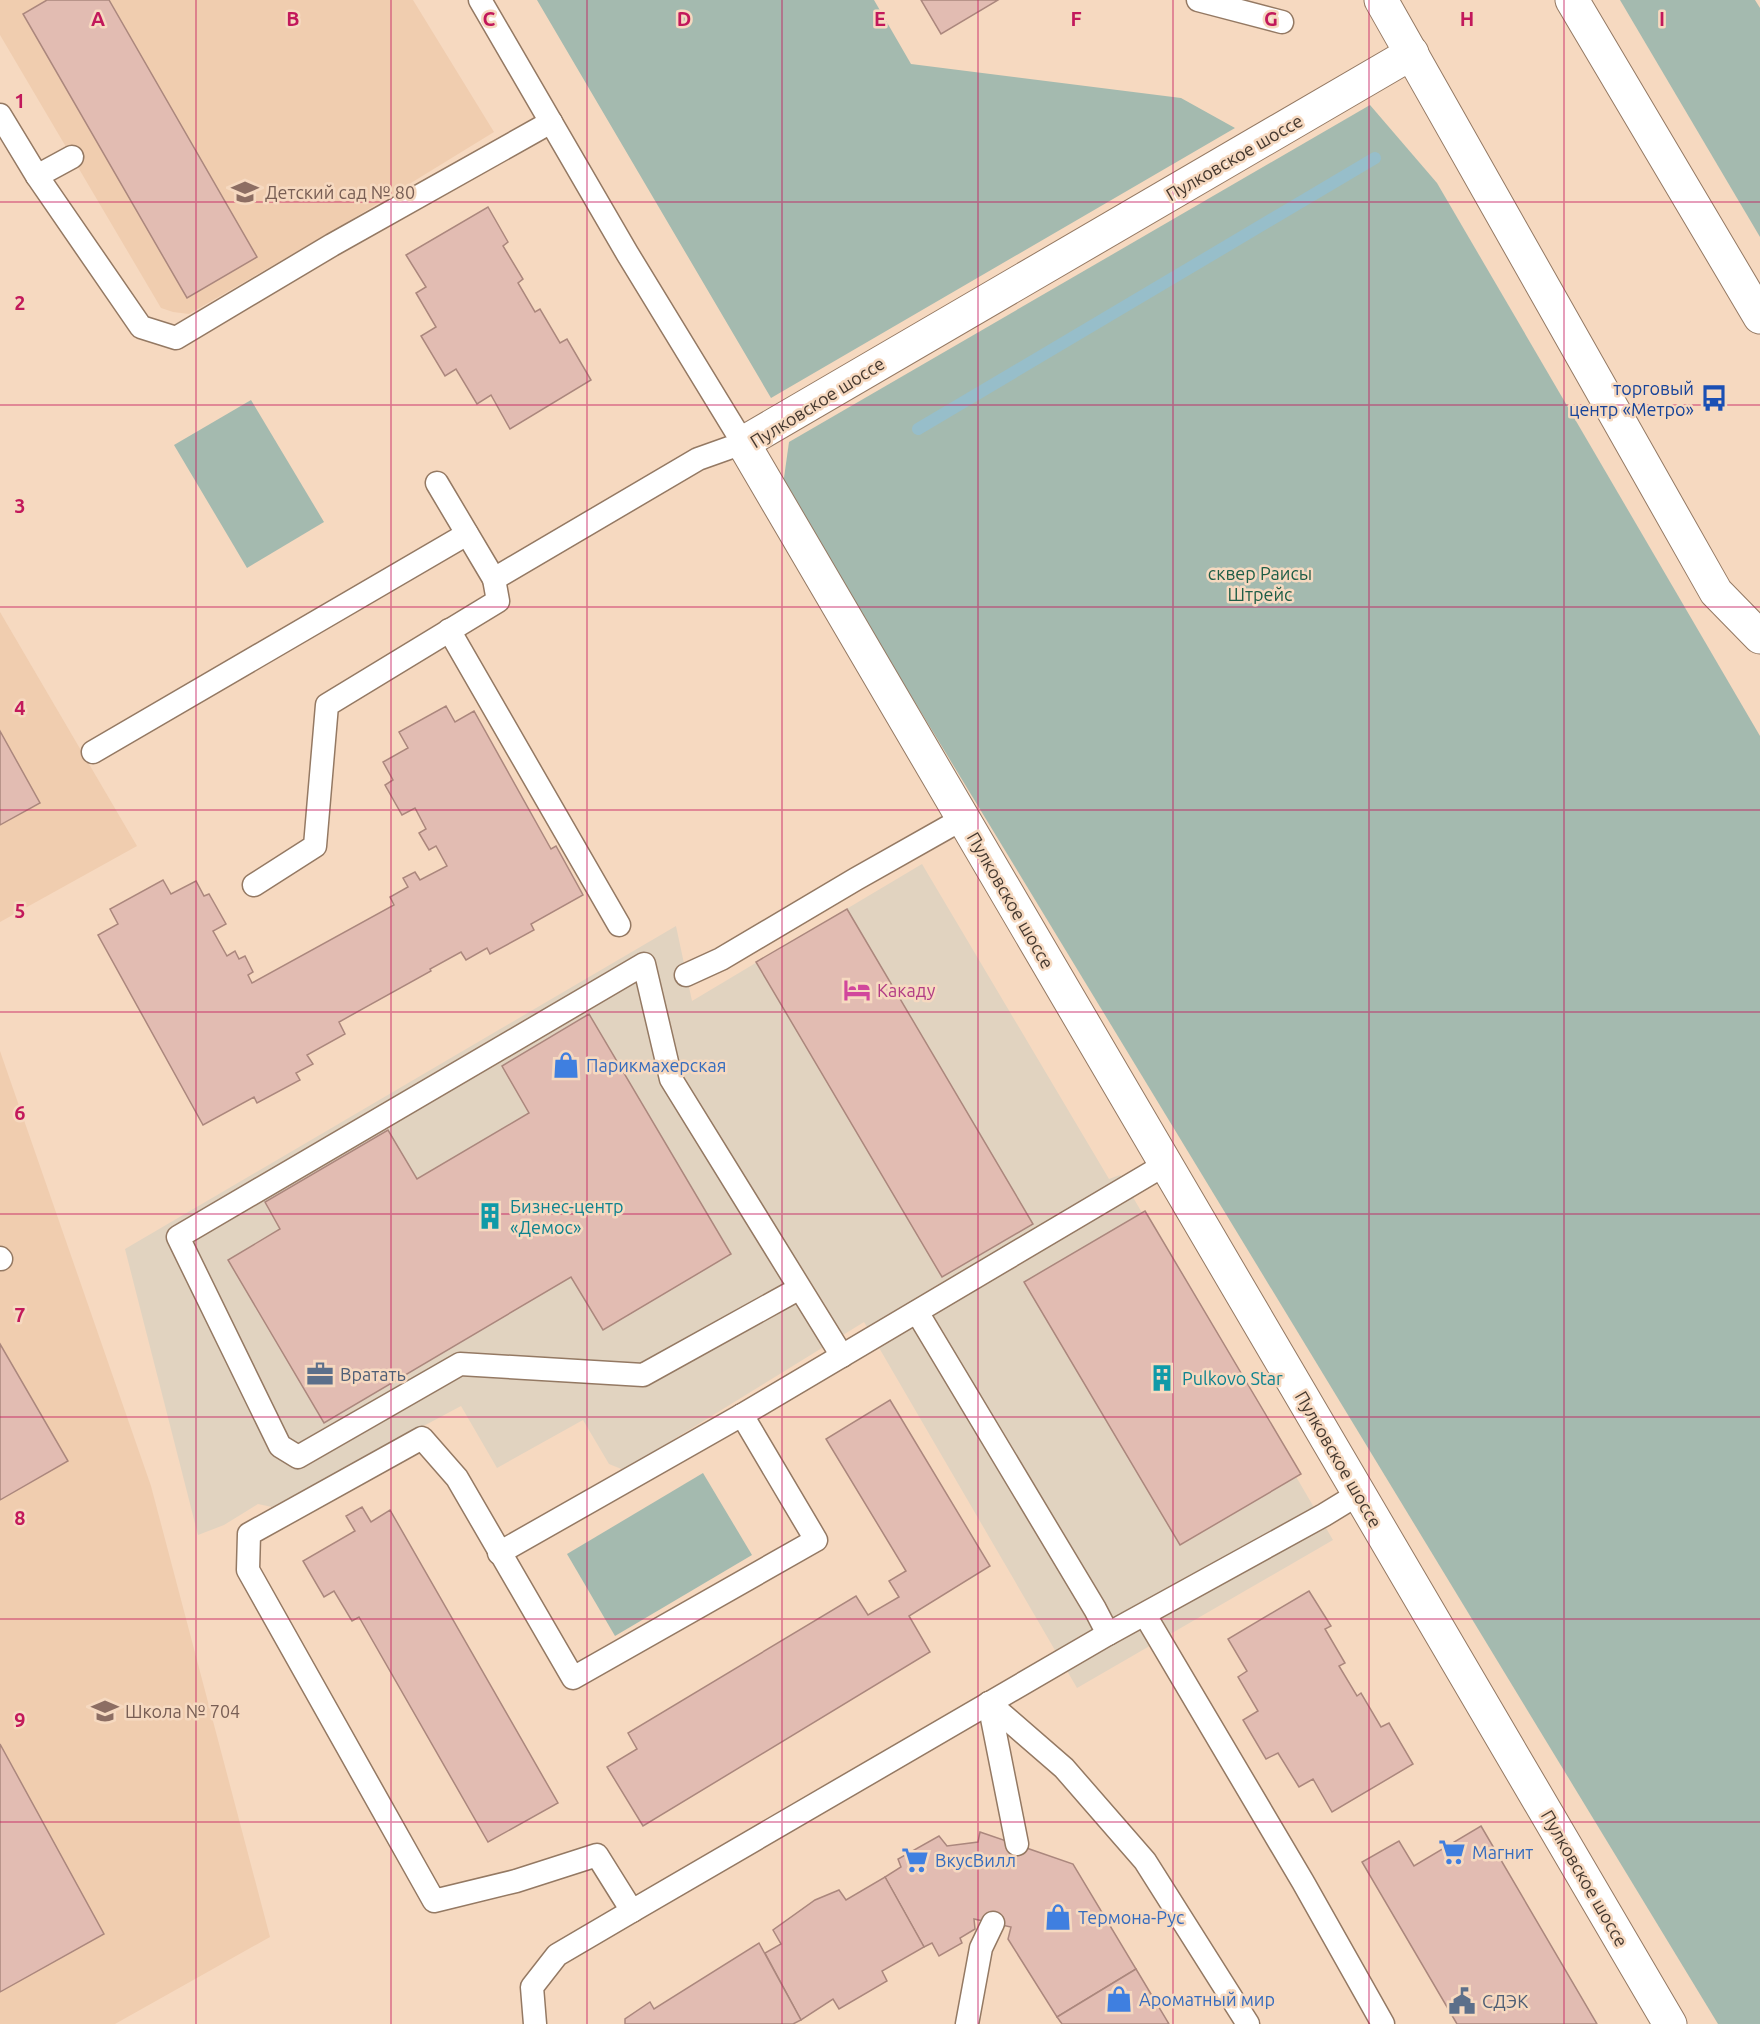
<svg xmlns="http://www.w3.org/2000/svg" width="1760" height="2024" font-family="Ubuntu,sans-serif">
<rect width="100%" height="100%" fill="#f6d9c0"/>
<polygon fill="#e1d3c0" points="922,864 1109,1179 1120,1175 1333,1540 1077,1688 864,1322 624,1470 609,1464 583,1420 497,1468 461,1406 272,1507 258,1504 224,1525 198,1535 125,1249 676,926 692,1001"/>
<g fill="#f0cdaf">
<polygon points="0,0 413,0 494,132 341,226 189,314 173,312 161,308 0,35"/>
<polygon points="0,612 137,846 0,922"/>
<polygon points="0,1051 151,1486 270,1937 115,2024 0,2024"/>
</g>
<g fill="#a4baaf">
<polygon points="537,0 874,0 911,64 1181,98 1235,128 771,398"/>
<polygon points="1620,0 1755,0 1760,8 1760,237"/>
<polygon points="1370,105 1437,183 1760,736 1760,2024 1718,2024 783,485 789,442"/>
<polygon points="251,400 324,522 247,568 174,445"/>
<polygon points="703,1473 752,1555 615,1636 567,1554"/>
</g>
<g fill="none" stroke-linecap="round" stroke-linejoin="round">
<polyline stroke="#97beca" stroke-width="12" points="918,429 1375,158"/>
</g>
<g fill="#e2bcb2" stroke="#ab877d" stroke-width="1.5">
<polygon points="47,0 109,0 257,257 187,298 23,14"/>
<polygon points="921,0 998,0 941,34"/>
<polygon points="488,207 508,242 503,246 523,279 518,283 535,312 540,309 560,343 567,339 591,380 510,429 491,395 477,404 456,369 445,376 421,336 436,327 416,293 426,287 406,255"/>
<polygon points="446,706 455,722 474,711 551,849 556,846 583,895 531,924 534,930 490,954 487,948 466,960 461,952 430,969 431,971 339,1022 345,1034 307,1055 313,1064 296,1073 300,1080 257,1103 254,1097 203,1125 98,935 118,924 110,909 163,880 171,894 196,881 204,896 209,894 226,924 213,931 227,956 235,951 239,959 245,956 253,972 248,975 252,983 394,905 390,897 408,887 403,878 415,872 420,880 447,866 436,846 429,850 419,833 426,829 415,808 402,815 385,785 393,780 383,762 408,748 399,732"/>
<polygon points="0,731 40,803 0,825"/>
<polygon points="847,909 1033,1224 942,1277 756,962"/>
<polygon points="589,1014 731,1254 603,1330 571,1277 324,1423 228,1260 280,1229 265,1202 388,1130 417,1179 529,1113 502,1066"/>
<polygon points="1145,1211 1301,1474 1180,1545 1024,1282"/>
<polygon points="0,1344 68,1461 0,1500"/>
<polygon points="890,1400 990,1566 909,1616 930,1652 643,1826 607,1767 637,1749 628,1733 856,1596 868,1615 899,1597 889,1581 906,1571 826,1439"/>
<polygon points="362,1507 371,1522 390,1510 558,1803 488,1842 359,1617 352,1621 334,1591 324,1597 303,1561 355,1531 346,1516"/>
<polygon points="1309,1591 1331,1626 1325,1629 1345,1663 1339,1666 1357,1696 1361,1693 1381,1727 1389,1723 1413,1764 1332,1812 1313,1779 1299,1787 1278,1753 1266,1759 1243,1720 1258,1711 1238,1677 1247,1671 1228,1639"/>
<polygon points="0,1744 104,1934 0,1992"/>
<polygon points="1481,1826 1597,2024 1457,2024 1362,1862 1399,1841 1414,1866"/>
<polygon points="980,1832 1073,1864 1136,1969 1057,2017 1008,1939 1011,1927 974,1919 975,1929 960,1938 962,1943 939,1956 932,1943 924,1947 885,1877 901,1867 898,1859 939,1836 947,1846 978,1842"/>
<polygon points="885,1877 924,1947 882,1971 887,1981 839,2009 833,1999 801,2020 765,1953 781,1944 773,1930 815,1900 839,1890 846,1900"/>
<polygon points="759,1943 801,2020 793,2024 625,2024 625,2019 650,2002 654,2009"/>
<polygon points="1136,1969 1169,2024 1062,2024 1057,2017"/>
</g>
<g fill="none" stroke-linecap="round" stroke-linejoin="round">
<defs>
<g id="service">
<polyline points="1198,0 1282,22"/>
<polyline points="0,115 37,176 141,327 176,338 332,245 551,122"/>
<polyline points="37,176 72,157"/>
<polyline points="437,483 494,579 698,459 743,443 627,253 480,0"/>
<polyline points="449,630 619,925"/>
<polyline points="93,752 467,534"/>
<polyline points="254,885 315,846 327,705 498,601 494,579"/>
<polyline points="686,975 721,959 856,879 964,818"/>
<polyline points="0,1258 1,1259"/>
<polyline points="800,1288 643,1375 460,1364 298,1457 280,1446 178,1237 644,964 671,1079 842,1356"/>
<polyline points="917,1312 1095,1609 1108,1634"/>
<polyline points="742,1415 816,1540 573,1678 457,1478 422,1438 249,1534 248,1570 434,1901 516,1881 597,1855 632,1911 1108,1634 1324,1515 1360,1493"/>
<polyline points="499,1553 742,1415 1166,1164"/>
<polyline points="1145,1615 1303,1882 1383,2024"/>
<polyline points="989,1703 1064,1768 1145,1861 1248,2024"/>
<polyline points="989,1703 1017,1844"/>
<polyline points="535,2024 532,1987 557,1955 632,1911"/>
<polyline points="967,2024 981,1948 993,1923"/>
</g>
<g id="minor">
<polyline points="1381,0 1716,592 1760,637"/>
<polyline points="1412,53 743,443 1670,2024"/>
</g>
<polyline id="primary" points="1572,0 1760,317"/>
</defs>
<use href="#service" stroke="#947963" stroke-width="25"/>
<use href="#minor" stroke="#947963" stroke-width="35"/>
<use href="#primary" stroke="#947963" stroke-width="35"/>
<use href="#service" stroke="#fff" stroke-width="22"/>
<use href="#minor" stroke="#fff" stroke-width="33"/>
<use href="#primary" stroke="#fff" stroke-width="33"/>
</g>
<path fill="none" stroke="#c2185b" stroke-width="1.5" stroke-opacity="0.55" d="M196,0V2024M391,0V2024M587,0V2024M782,0V2024M978,0V2024M1173,0V2024M1369,0V2024M1564,0V2024M0,202H1760M0,405H1760M0,607H1760M0,810H1760M0,1012H1760M0,1214H1760M0,1417H1760M0,1619H1760M0,1822H1760"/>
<defs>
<symbol id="school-bare" viewBox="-9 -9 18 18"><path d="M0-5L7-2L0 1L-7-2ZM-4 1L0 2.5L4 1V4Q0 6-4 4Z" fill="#8d6e63" stroke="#f6d9c0" stroke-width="2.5" paint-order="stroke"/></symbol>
<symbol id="bus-bare" viewBox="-9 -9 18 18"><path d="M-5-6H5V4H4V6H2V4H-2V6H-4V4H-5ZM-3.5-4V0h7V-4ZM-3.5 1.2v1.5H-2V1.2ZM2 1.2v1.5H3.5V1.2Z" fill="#1a4fb4" stroke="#f6d9c0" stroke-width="2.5" paint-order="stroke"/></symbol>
<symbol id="hotel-bare" viewBox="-9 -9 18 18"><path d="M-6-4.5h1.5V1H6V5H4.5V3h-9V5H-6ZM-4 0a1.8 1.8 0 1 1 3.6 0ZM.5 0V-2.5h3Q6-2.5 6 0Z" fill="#d1479c" stroke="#f6d9c0" stroke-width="2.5" paint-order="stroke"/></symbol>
<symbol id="shop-bare" viewBox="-9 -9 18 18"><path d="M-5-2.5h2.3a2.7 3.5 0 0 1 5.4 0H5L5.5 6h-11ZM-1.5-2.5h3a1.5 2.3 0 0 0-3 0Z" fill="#3f7fe0" stroke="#f6d9c0" stroke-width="2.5" paint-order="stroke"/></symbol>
<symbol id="building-bare" viewBox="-9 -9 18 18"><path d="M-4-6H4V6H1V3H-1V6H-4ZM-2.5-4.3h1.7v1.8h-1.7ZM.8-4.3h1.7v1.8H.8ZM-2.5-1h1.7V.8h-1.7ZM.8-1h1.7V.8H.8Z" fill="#0f9aa8" stroke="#f6d9c0" stroke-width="2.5" paint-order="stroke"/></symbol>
<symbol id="office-bare" viewBox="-9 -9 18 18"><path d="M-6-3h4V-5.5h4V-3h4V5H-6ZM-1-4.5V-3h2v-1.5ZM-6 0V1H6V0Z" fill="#5c6f8a" stroke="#f6d9c0" stroke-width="2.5" paint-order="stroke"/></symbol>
<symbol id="supermarket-bare" viewBox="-9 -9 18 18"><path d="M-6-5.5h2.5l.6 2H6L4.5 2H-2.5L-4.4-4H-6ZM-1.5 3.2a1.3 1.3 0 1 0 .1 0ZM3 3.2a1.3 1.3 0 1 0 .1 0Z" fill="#3f7fe0" stroke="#f6d9c0" stroke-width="2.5" paint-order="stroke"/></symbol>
<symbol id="civic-bare" viewBox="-9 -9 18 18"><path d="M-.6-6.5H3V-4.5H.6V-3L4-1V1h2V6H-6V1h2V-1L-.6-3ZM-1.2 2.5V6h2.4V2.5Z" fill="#5c6f8a" stroke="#f6d9c0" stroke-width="2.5" paint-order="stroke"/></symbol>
</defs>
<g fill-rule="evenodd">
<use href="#school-bare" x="226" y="173" width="38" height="38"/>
<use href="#bus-bare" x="1695" y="379" width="38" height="38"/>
<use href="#hotel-bare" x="838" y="971" width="38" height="38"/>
<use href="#shop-bare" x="547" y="1046" width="38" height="38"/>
<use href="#building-bare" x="471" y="1197" width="38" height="38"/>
<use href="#office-bare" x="301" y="1355" width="38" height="38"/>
<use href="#building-bare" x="1143" y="1359" width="38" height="38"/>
<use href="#school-bare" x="86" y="1692" width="38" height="38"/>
<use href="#supermarket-bare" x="1433" y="1833" width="38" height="38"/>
<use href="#supermarket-bare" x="896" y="1841" width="38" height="38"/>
<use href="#shop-bare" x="1039" y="1898" width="38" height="38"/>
<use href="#shop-bare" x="1100" y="1980" width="38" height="38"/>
<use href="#civic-bare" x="1443" y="1982" width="38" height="38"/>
</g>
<g text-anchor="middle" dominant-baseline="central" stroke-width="5" stroke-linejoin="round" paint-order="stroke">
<g font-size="18" fill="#44382f" stroke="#f6d9c0">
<text transform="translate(1234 157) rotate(-30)">Пулковское шоссе</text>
<text transform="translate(817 402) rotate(-32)">Пулковское шоссе</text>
<text transform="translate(1011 900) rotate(60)">Пулковское шоссе</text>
<text transform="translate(1339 1459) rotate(60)">Пулковское шоссе</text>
<text transform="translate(1585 1878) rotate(60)">Пулковское шоссе</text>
</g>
<g font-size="18" fill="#785e54" stroke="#f6d9c0" text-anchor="start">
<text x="265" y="192">Детский сад № 80</text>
<text x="125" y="1711">Школа № 704</text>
</g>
<g font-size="18" fill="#164399" stroke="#f6d9c0" text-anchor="end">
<text x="1694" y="388">торговый<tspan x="1694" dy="21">центр «Метро»</tspan></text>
</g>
<g font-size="18" fill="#1e5d46" stroke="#f6d9c0">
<text x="1260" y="573">сквер Раисы<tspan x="1260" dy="21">Штрейс</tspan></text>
</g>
<g font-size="18" fill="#b23c85" stroke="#f6d9c0" text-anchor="start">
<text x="877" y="990">Какаду</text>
</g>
<g font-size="18" fill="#366cbe" stroke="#f6d9c0" text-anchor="start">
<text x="586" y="1065">Парикмахерская</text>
<text x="1472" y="1852">Магнит</text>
<text x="935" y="1860">ВкусВилл</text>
<text x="1078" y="1917">Термона-Рус</text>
<text x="1139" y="1999">Ароматный мир</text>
</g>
<g font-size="18" fill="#0d838f" stroke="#f6d9c0" text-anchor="start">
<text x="510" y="1206">Бизнес-центр<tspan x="510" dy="21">«Демос»</tspan></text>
<text x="1182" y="1378">Pulkovo Star</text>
</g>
<g font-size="18" fill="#4e5e75" stroke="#f6d9c0" text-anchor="start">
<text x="340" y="1374">Вратать</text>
<text x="1482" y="2001">СДЭК</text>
</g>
</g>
<g font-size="20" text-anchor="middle" font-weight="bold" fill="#c2185b" stroke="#f6d9c0" stroke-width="5" stroke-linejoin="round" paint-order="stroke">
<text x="98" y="26">A</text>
<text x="293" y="26">B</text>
<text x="489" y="26">C</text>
<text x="684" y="26">D</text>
<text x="880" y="26">E</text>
<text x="1076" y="26">F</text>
<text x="1271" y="26">G</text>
<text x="1467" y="26">H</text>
<text x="1662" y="26">I</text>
<text x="20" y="108">1</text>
<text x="20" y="310">2</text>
<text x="20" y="513">3</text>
<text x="20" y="715">4</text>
<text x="20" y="918">5</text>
<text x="20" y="1120">6</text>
<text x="20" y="1322">7</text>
<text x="20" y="1525">8</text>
<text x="20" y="1727">9</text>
</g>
</svg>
